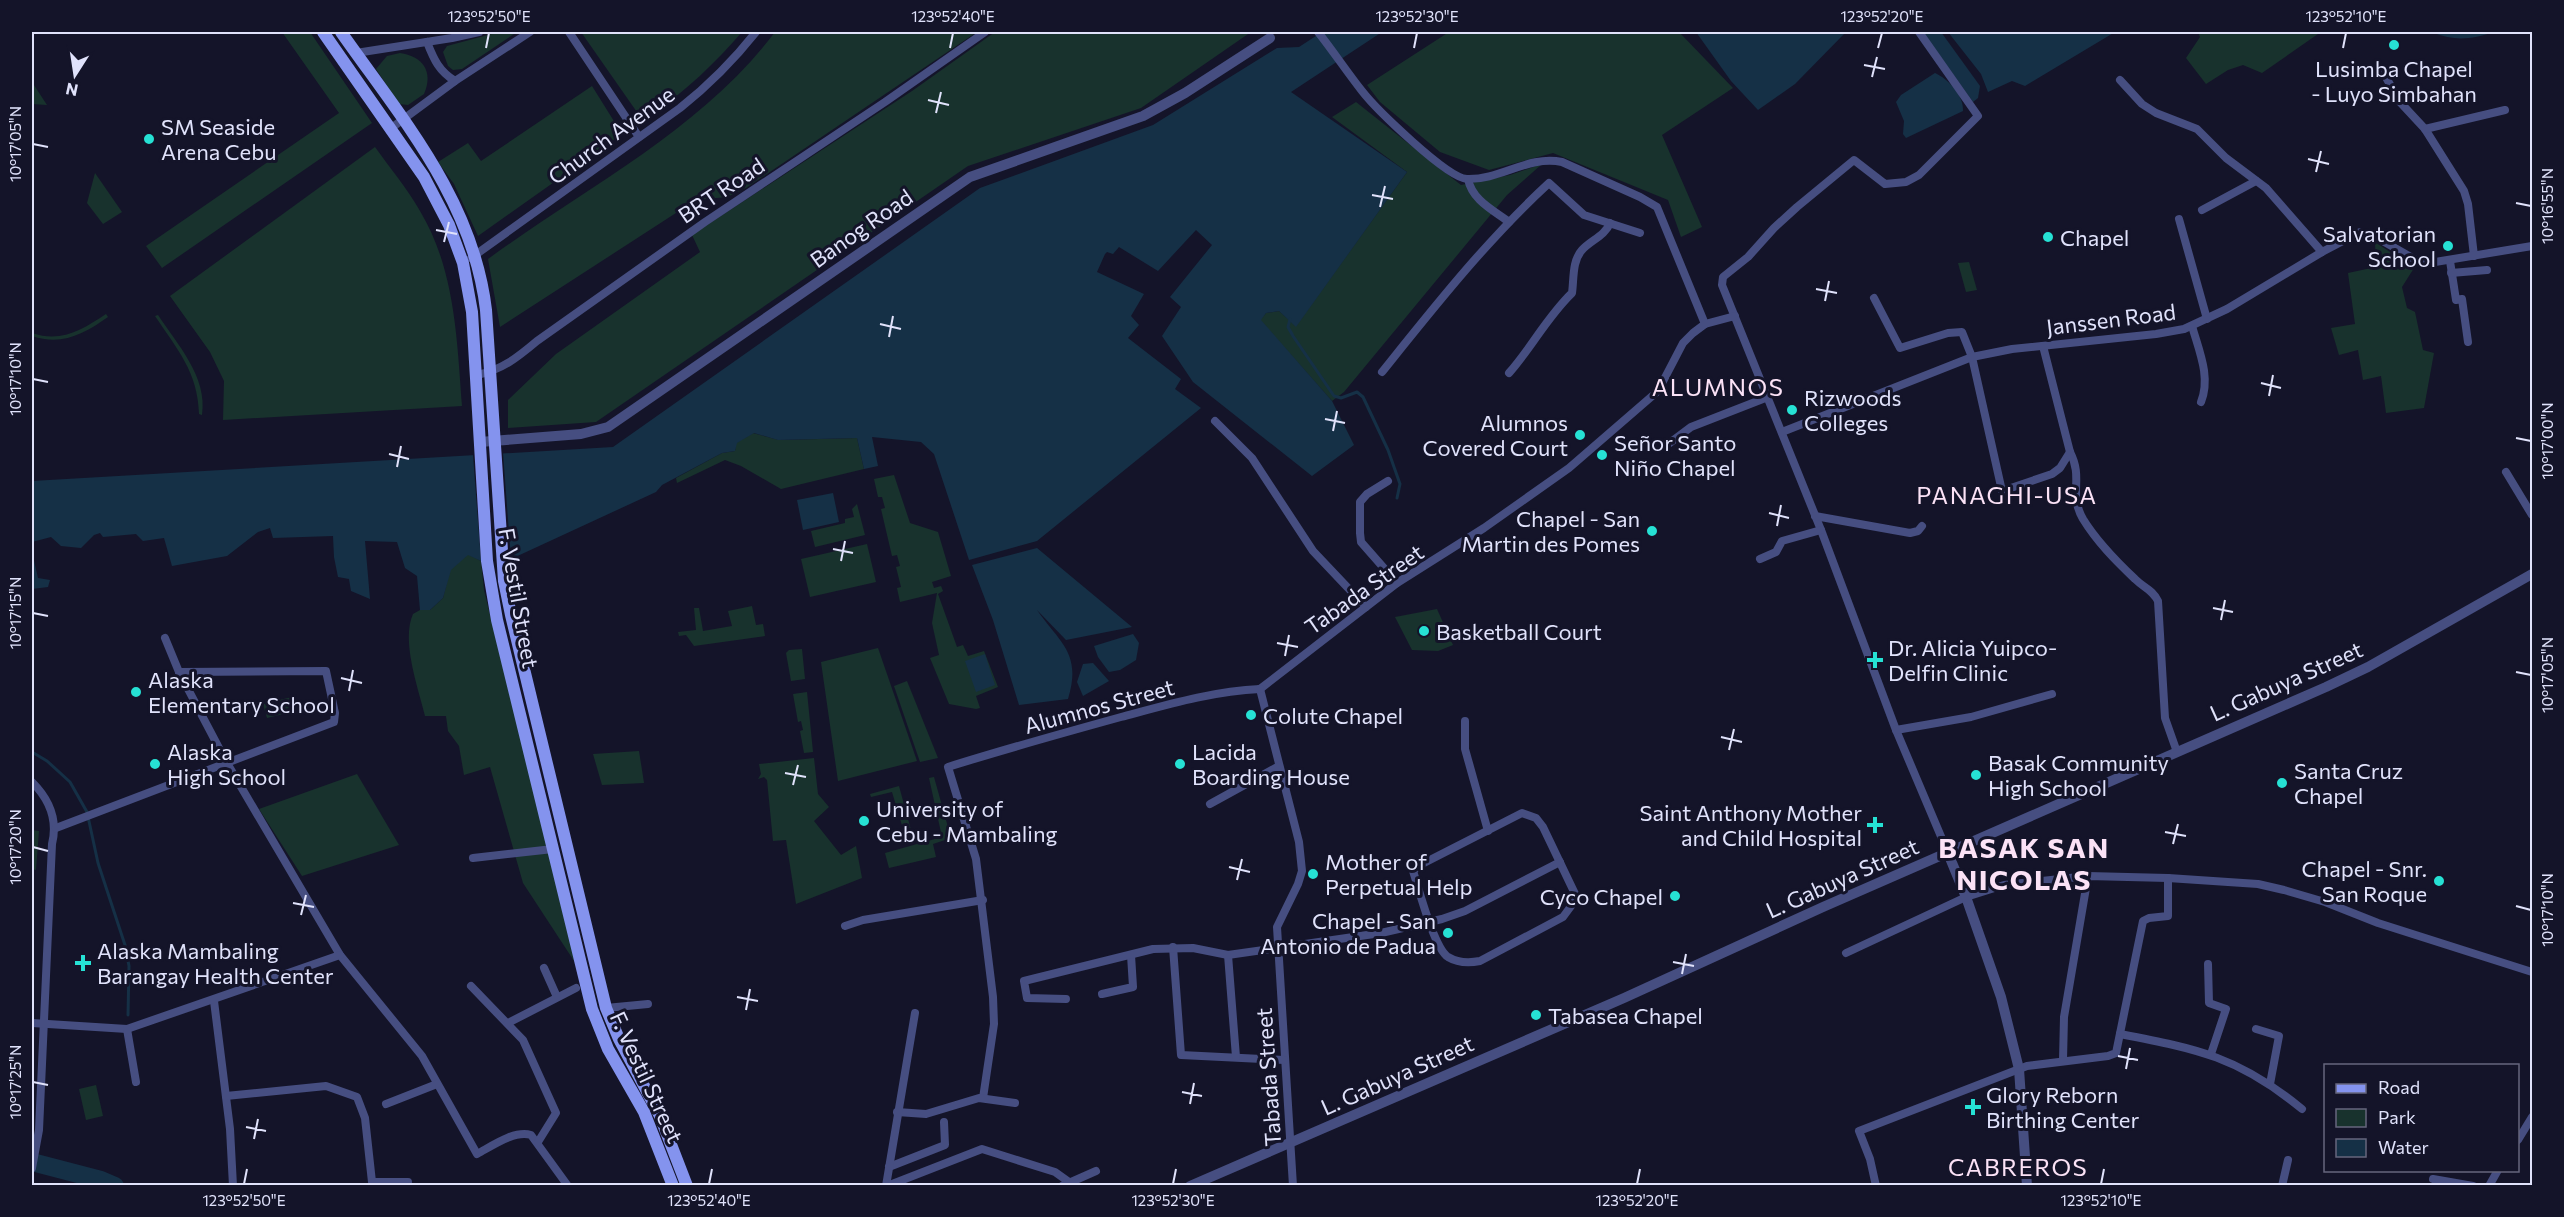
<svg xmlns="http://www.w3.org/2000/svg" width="2564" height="1217" font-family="Commissioner,sans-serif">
<rect width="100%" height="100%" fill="#141429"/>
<g fill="#18322d">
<polygon points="282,32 310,32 372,123 162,268 146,246 339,113"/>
<polygon points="499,32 517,32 462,69 453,70 448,66 443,52 447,46"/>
<path d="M581,32H742C715,63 686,91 651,115L645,118L639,115Z"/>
<path d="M775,32H977L746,188L727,197L696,200L500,327L488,259C586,187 700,131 775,32Z"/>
<polygon points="995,32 1251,32 1141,108 968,166 596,422 508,428 508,400 556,354 700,252 692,235 912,91"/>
<polygon points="1449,32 1679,32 1733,88 1662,135 1702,227 1681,237 1668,200 1553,153 1489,170 1440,152 1380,102 1367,85"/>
<polygon points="2198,32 2325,32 2318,34 2262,73 2243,65 2228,70 2206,84 2186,58 2200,37"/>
<path d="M400,53C422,56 434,71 424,94L408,105L399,104L376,69L387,56Z"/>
<polygon points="32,82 47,105 32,104"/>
<polygon points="592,86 622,134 478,236 454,184 438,162 468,143 481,161"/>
<polygon points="1356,102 1461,185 1510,175 1542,164 1507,195 1344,392 1332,401 1260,320 1266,313 1279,311 1296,326 1407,172 1332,117"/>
<path d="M375,147C390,168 407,188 420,211C455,269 457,339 462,406L223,420L224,381L210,352L170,296Z"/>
<polygon points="95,173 122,212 103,224 87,203"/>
<polygon points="2375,242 2414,268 2402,287 2407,308 2415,312 2423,350 2434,353 2424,408 2386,413 2381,376 2363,380 2358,350 2339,355 2331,328 2355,324 2348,273 2376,267"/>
<polygon points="1969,262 1977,290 1966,292 1958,263"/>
<path d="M106,314L108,317C84,334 62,346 32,336V333C61,343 82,330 106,314Z"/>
<path d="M158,315C177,344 208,377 202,415L199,414C198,372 177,349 155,316Z"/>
<polygon points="753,433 779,440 857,438 864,469 781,489 741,466 725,460 677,483 676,478 722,453 735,451 736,443"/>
<polygon points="894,475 910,523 938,532 951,576 932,582 934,588 941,586 943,591 938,594 957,647 963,645 968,656 984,651 998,687 976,696 980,708 976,709 949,704 930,658 939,655 932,623 937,593 900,602 897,588 901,587 896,567 900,566 897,555 892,556 881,509 885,508 882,497 878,497 874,479"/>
<polygon points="857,504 865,535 815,547 811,531 845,523 845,519 854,517 852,509"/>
<polygon points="867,544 876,582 810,597 801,559"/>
<path d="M468,554L481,561L484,590L576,964L523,883L490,767L464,775L459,746L448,731L446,716H425C418,687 401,641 413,614L420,610H430L443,598L450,570Z"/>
<polygon points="752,606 756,625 763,624 765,636 694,646 686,635 679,636 678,632 696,630 694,608 699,608 703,631 732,626 728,611"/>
<polygon points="1437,609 1453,645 1438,651 1412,650 1395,617"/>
<polygon points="878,648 917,761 838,781 821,662"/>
<polygon points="802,649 805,679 791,681 786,653 789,650"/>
<polygon points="907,681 938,758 920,762 894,686"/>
<polygon points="807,692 813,752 804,753 800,731 803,730 801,721 798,722 793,694"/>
<polygon points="292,697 296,711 267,718 263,704"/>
<polygon points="639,751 644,783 602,785 593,754"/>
<polygon points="814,758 818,794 829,807 814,821 841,855 856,846 862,878 796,904 786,840 773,841 767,780 764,777 758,779 761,774 759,764"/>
<polygon points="357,774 399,845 302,876 259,809"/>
<polygon points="934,777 951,838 933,844 936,857 889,868 885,853 942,837 929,778"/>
<polygon points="899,786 911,830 904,832 892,792 871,797 870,794"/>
<polygon points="32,830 39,831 36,870 32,869"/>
<polygon points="96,1085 103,1116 86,1120 79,1089"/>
</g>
<g fill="#153046">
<polygon points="1322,32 1382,32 1291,92 1407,172 1296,327 1279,311 1266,313 1261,320 1332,401 1354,445 1312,476 1193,382 1162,336 1181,307 1170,297 1212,245 1196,230 1158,271 1119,247 1113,254 1107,252 1105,254 1097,272 1144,294 1131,316 1139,325 1128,338 1181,379 1175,389 1201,408 1037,541 969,560 934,454 921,442 872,437 878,466 864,469 857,438 778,440 754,433 737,443 735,451 722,453 662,485 656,492 511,559 481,561 468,555 451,570 443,598 430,610 420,610 417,576 405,568 397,542 365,541 370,599 351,591 349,579 338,577 334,557 333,536 273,538 270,528 258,532 227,556 172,566 164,538 143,541 136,534 103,537 100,533 94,535 81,548 61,546 51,537 32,542 32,481 613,447 980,188 1153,125 1277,48 1299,47"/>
<polygon points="1696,32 1846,32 1795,84 1758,110 1731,81"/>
<polygon points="1923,32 1941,32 1980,86 1978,98 1973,102"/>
<polygon points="1948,32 2115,32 2025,86 2012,81 1988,92 1981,74"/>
<path d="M2431,32H2496C2469,39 2458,42 2431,32Z"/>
<path d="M1935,73C1948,79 1964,95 1963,111L1906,138L1903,134L1904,121L1896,102L1901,95Z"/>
<polygon points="833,493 839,522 803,530 797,500"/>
<path d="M1037,548L1132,627L1066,640L1037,610C1060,643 1082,653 1068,699L1019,705L993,620L972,565Z"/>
<polygon points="32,552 38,578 50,580 48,587 32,589"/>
<polygon points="1133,634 1139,643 1136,660 1120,670 1109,672 1098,657 1094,646"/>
<polygon points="985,654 995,685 976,692 965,661"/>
<polygon points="1093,663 1109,681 1083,696 1077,682 1083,664"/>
</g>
<polygon fill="#141429" points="503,453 511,559 481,561 473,455"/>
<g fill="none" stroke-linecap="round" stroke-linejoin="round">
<g stroke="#153046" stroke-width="3">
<polyline points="1290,319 1288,327 1293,336 1334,396 1341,398 1357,392 1363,397 1388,450 1400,484 1397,498"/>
<polyline points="32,752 47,761 70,782 87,812 98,863 125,945 129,966 128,1015"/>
</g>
<polyline stroke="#153046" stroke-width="18" points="32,1162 101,1180 115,1186"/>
<g stroke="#464e81" stroke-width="8">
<polyline points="569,32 639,137"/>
<path d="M1318,32C1333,51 1347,72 1362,91C1376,109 1447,178 1467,179C1501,180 1528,155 1562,162L1640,197L1657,207L1705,324"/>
<polyline points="1919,32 1978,116 1919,175 1906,182 1885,184 1854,160 1797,207 1774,228 1748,257 1723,277 1722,285 1821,530 1896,730 1948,853"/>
<path d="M427,42C434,60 439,71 455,81"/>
<polyline points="356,53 452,38 479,32"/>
<polyline points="2382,70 2399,101 2425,129 2464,191 2468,204 2474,256"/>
<polyline points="2120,80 2142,104 2156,113 2197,129 2226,158 2266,188 2322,252"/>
<polyline points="390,129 455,81 530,32"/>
<polyline points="2425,129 2505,110"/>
<path d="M1468,179C1472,200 1493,210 1509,222"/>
<polyline points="2202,210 2256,181"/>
<polyline points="2179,219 2207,319"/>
<path d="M471,258L680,108C709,85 733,61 756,32"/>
<polyline points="2450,261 2456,300 2462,299 2468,342"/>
<polyline points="2451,273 2487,270"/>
<polyline points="1874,298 1900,348 1948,333 1962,332 1972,357 2002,491 2052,474 2060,468 2070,452"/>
<path d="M2192,326C2199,351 2211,377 2201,402"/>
<path d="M2043,346L2070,452C2084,479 2068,493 2083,519C2097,542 2116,561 2135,579C2144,588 2152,589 2158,601L2165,718L2177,752"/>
<path d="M1382,372C1435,306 1487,240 1549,183L1584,215L1640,233"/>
<path d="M1509,373C1532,347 1547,317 1572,293C1574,279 1572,261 1582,250C1591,240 1605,236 1610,223"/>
<path d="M477,375C502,370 518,357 537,341L705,222L885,102L985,32"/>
<polyline points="1215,421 1252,458 1313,551 1366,607"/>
<polyline points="1782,432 1972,357 2012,349 2156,334 2184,329 2227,309 2322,252 2360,232 2374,236 2423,264 2532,246"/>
<polyline points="1667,445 1691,427 1768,397"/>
<polyline points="2506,472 2532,515"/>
<polyline points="1388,481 1367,494 1360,502 1360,533 1361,542 1397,583"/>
<polyline points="1815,516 1910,533 1918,531 1922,526"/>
<polyline points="1760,559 1776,552 1782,541 1821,530"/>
<path d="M165,638L179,672L227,763L340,955L422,1056L477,1154C492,1146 514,1130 531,1135L568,1186"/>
<polyline points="1260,689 1397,583 1484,528 1569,468 1658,391 1683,343 1693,333 1705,324 1735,316"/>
<polyline points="1260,689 1299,842 1302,871 1298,884 1277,927 1293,1186"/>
<polyline points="1465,721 1465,749 1488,831"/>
<polyline points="1896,730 1971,717 2052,694"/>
<path d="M32,782C49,799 58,820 52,844L39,1130L32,1168"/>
<polyline points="1210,804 1279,766"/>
<path d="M1522,813L1536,818L1543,827L1577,898L1563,917L1480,961C1470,963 1458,963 1448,957C1434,948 1419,889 1413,871L1422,864Z"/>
<polyline points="56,828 334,722 335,713 326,671 179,672"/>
<polyline points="473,858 553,849"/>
<polyline points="845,926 863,920 983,900"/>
<polyline points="1173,947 1181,1055 1284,1060"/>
<polyline points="1846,953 1966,897 2004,885 2088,876 2168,878 2258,884 2284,890 2325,902 2378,923 2532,972"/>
<polyline points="1228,955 1236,1057"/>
<polyline points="2208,964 2209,1003 2226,1009 2211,1054"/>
<polyline points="544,968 557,997"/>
<polyline points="471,986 523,1040 556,1113 538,1142"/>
<polyline points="1102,994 1133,987 1131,955"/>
<polyline points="1066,999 1027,998 1024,981 1153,949 1193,948 1228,955 1381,933 1442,919 1465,911 1560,862"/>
<polyline points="214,1001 230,1129 233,1186"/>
<polyline points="606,1008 648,1004"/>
<polyline points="32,1023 127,1029 340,955"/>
<polyline points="508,1023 576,988"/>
<polyline points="127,1029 136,1082"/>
<polyline points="2256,1029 2279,1036 2270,1084"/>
<path d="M2120,1034C2198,1049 2239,1057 2302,1109"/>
<polyline points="2063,1060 2064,1017 2088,876"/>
<polyline points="226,1096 326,1086 357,1097 365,1118 372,1182 408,1182"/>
<path d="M983,1098L994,1024L993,997L976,859L948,767C1005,749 1063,733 1121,717C1166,705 1213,691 1260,689"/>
<polyline points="386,1104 437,1084"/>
<polyline points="897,1112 926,1114 979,1098 1015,1103"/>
<polyline points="2518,1140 2532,1117"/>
<polyline points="889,1167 945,1145 944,1122"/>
<polyline points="2433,1179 2473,1186"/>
<polyline points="886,1186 915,1013"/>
<polyline points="887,1186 982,1149 1055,1172 1069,1182"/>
<polyline points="1062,1186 1096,1171"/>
<polyline points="1876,1186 1870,1159 1859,1131 2027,1066 2108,1056 2116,1053 2143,921 2149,918 2168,916 2168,878"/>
<polyline points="2282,1186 2288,1160"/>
<polyline points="2489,1186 2498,1170"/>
</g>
<g stroke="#464e81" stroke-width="10">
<polyline points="480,442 581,434 608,427 970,177 1143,116 1185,93 1270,38"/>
<polyline points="1948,853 1966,897 2001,997 2019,1069 2027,1186"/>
<polyline points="1190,1186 1624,998 1823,907 2326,687 2368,667 2532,574"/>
</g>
<g stroke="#8493ee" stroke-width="12">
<polyline points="323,32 424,177 449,225 463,263 472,312 487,561 497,620 592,1009 608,1049 644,1112 673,1186"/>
<path d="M341,32C402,119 473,200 486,310L504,581L511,615L606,1008L619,1039L660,1116L687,1186"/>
</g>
</g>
<path fill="none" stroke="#e0e2fb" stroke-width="2" d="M486,48L489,33M950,48L953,33M1414,48L1417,33M1878,48L1882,33M2343,48L2346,33M1864,65L1885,69M1872,77L1877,57M928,100L949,105M936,113L941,92M33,144L48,147M2308,159L2329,164M2316,172L2321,151M1372,195L1393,199M2516,203L2531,206M1380,207L1385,186M436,230L457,234M444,242L449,222M1816,289L1837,293M1825,301L1829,281M880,324L901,329M889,337L893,316M33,379L48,382M2261,383L2281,388M2269,396L2273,375M1325,419L1345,423M1333,431L1337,411M2516,438L2531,441M389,454L409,459M397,467L401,446M1769,513L1789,518M1777,526L1781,505M833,549L853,553M841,561L845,541M2213,608L2233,612M33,613L48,616M2221,620L2225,600M1277,643L1298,647M1285,656L1289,635M2516,672L2531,675M341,678L362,683M349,691L353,670M1721,737L1742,742M1729,750L1734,729M785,773L806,777M793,785L798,765M2165,832L2186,836M2173,844L2178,824M33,847L48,851M1229,867L1250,872M1237,880L1242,859M293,903L314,907M2516,906L2531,910M301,915L306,895M1673,962L1694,966M1682,974L1686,954M737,997L758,1001M746,1010L750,989M2118,1056L2138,1060M2126,1069L2130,1048M33,1082L48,1085M1182,1092L1202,1096M1190,1104L1194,1083M246,1127L266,1131M254,1139L258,1119M244,1184L247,1169M709,1184L712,1169M1173,1184L1176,1169M1637,1184L1640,1169M2101,1184L2104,1169"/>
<g fill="#26e1d4" stroke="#141429" stroke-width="2">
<circle cx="2394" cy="45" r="6"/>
<circle cx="149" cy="139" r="6"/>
<circle cx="2048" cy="237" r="6"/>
<circle cx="2448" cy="246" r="6"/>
<circle cx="1792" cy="410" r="6"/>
<circle cx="1580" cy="435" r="6"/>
<circle cx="1602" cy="455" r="6"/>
<circle cx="1652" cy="531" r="6"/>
<circle cx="1424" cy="631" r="6"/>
<path d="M1872 651h6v6h6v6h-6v6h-6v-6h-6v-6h6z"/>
<circle cx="136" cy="692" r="6"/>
<circle cx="1251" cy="715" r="6"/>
<circle cx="155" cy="764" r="6"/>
<circle cx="1180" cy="764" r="6"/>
<circle cx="1976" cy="775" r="6"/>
<circle cx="2282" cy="783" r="6"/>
<circle cx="864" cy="821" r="6"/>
<path d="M1872 816h6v6h6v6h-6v6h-6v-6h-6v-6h6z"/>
<circle cx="1313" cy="874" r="6"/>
<circle cx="2439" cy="881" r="6"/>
<circle cx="1675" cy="896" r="6"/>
<circle cx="1448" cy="933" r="6"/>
<path d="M80 954h6v6h6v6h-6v6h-6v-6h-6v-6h6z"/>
<circle cx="1536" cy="1015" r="6"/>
<path d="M1970 1098h6v6h6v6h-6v6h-6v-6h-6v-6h6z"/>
</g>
<g text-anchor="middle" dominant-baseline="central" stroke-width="6" stroke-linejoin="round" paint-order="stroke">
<g font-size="22" fill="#e0e2fb" stroke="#141429" text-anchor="start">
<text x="2394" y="68" text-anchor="middle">Lusimba Chapel<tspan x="2394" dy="25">- Luyo Simbahan</tspan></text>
<text x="161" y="126">SM Seaside<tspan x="161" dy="25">Arena Cebu</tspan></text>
<text x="2436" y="233" text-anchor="end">Salvatorian<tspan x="2436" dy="25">School</tspan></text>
<text x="2060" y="237">Chapel</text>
<text x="1804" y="397">Rizwoods<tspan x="1804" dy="25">Colleges</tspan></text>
<text x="1568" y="422" text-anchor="end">Alumnos<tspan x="1568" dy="25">Covered Court</tspan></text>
<text x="1614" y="442">Señor Santo<tspan x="1614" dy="25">Niño Chapel</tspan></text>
<text x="1640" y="518" text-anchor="end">Chapel - San<tspan x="1640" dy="25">Martin des Pomes</tspan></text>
<text x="1436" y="631">Basketball Court</text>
<text x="1888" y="647">Dr. Alicia Yuipco-<tspan x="1888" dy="25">Delfin Clinic</tspan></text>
<text x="148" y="679">Alaska<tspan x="148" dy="25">Elementary School</tspan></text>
<text x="1263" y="715">Colute Chapel</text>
<text x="167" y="751">Alaska<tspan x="167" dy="25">High School</tspan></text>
<text x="1192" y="751">Lacida<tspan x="1192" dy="25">Boarding House</tspan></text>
<text x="1988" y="762">Basak Community<tspan x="1988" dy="25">High School</tspan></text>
<text x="2294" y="770">Santa Cruz<tspan x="2294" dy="25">Chapel</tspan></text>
<text x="876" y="808">University of<tspan x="876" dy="25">Cebu - Mambaling</tspan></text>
<text x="1862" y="812" text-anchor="end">Saint Anthony Mother<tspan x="1862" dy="25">and Child Hospital</tspan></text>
<text x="1325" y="861">Mother of<tspan x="1325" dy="25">Perpetual Help</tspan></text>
<text x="2427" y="868" text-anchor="end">Chapel - Snr.<tspan x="2427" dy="25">San Roque</tspan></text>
<text x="1663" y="896" text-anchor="end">Cyco Chapel</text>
<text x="1436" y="920" text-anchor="end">Chapel - San<tspan x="1436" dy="25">Antonio de Padua</tspan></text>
<text x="97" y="950">Alaska Mambaling<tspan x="97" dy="25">Barangay Health Center</tspan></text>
<text x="1548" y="1015">Tabasea Chapel</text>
<text x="1986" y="1094">Glory Reborn<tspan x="1986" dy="25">Birthing Center</tspan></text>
</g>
<g font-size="22" fill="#e0e2fb" stroke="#141429">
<text transform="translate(611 135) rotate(-36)">Church Avenue</text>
<text transform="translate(721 190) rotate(-34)">BRT Road</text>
<text transform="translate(861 228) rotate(-35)">Banog Road</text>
<text transform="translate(2111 319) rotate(-7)">Janssen Road</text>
<text transform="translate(1364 589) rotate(-35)">Tabada Street</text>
<text transform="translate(519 598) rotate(80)">F. Vestil Street</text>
<text transform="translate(2286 681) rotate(-24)">L. Gabuya Street</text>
<text transform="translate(1099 706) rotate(-15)">Alumnos Street</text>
<text transform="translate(1842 878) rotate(-24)">L. Gabuya Street</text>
<text transform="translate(1397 1075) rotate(-24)">L. Gabuya Street</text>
<text transform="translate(647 1077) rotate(65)">F. Vestil Street</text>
<text transform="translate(1268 1077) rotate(-94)">Tabada Street</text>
</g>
<g font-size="24" letter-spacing="1.5" fill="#fbe2f6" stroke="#141429">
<text x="1718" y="386">ALUMNOS</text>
<text x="2007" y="494">PANAGHI-USA</text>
<text x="2018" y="1166">CABREROS</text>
</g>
<g font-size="28" font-weight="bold" letter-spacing="1.5" fill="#fbe2f6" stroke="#141429">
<text x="2024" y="847">BASAK SAN<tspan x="2024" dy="32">NICOLAS</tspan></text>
</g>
</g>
<rect width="2564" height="1217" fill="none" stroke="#141429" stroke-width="66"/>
<rect x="2324" y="1064" width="195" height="108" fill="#141429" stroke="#66667d" stroke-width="1.5"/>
<rect x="2336" y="1084" width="30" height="9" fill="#8493ee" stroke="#66667d" stroke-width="1.5"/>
<text x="2378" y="1094" font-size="18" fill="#e0e2fb">Road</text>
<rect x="2336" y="1109" width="30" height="18" fill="#18322d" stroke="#66667d" stroke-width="1.5"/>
<text x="2378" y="1124" font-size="18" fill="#e0e2fb">Park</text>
<rect x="2336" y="1139" width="30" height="18" fill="#153046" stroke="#66667d" stroke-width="1.5"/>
<text x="2378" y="1154" font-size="18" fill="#e0e2fb">Water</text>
<g transform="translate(75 75) rotate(192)" stroke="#141429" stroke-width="4.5" paint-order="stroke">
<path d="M0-4.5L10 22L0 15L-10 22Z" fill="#e0e2fb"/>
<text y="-9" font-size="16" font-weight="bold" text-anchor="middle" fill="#e0e2fb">N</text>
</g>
<rect x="33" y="33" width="2498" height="1151" fill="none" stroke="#e0e2fb" stroke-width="2"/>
<g font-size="15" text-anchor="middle" fill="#e0e2fb">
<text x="489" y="22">123°52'50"E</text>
<text x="953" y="22">123°52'40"E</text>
<text x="1417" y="22">123°52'30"E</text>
<text x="1882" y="22">123°52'20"E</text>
<text x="2346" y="22">123°52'10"E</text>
<text transform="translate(16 144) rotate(-90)" y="5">10°17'05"N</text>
<text transform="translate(2548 206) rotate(-90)" y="5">10°16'55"N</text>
<text transform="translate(16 379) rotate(-90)" y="5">10°17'10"N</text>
<text transform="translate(2548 441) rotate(-90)" y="5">10°17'00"N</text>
<text transform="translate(16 613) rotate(-90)" y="5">10°17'15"N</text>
<text transform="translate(2548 675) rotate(-90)" y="5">10°17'05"N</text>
<text transform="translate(16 847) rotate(-90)" y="5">10°17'20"N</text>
<text transform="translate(2548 910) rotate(-90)" y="5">10°17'10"N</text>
<text transform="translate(16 1082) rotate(-90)" y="5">10°17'25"N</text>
<text x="244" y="1206">123°52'50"E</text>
<text x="709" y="1206">123°52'40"E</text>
<text x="1173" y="1206">123°52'30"E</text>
<text x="1637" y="1206">123°52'20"E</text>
<text x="2101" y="1206">123°52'10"E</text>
</g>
</svg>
